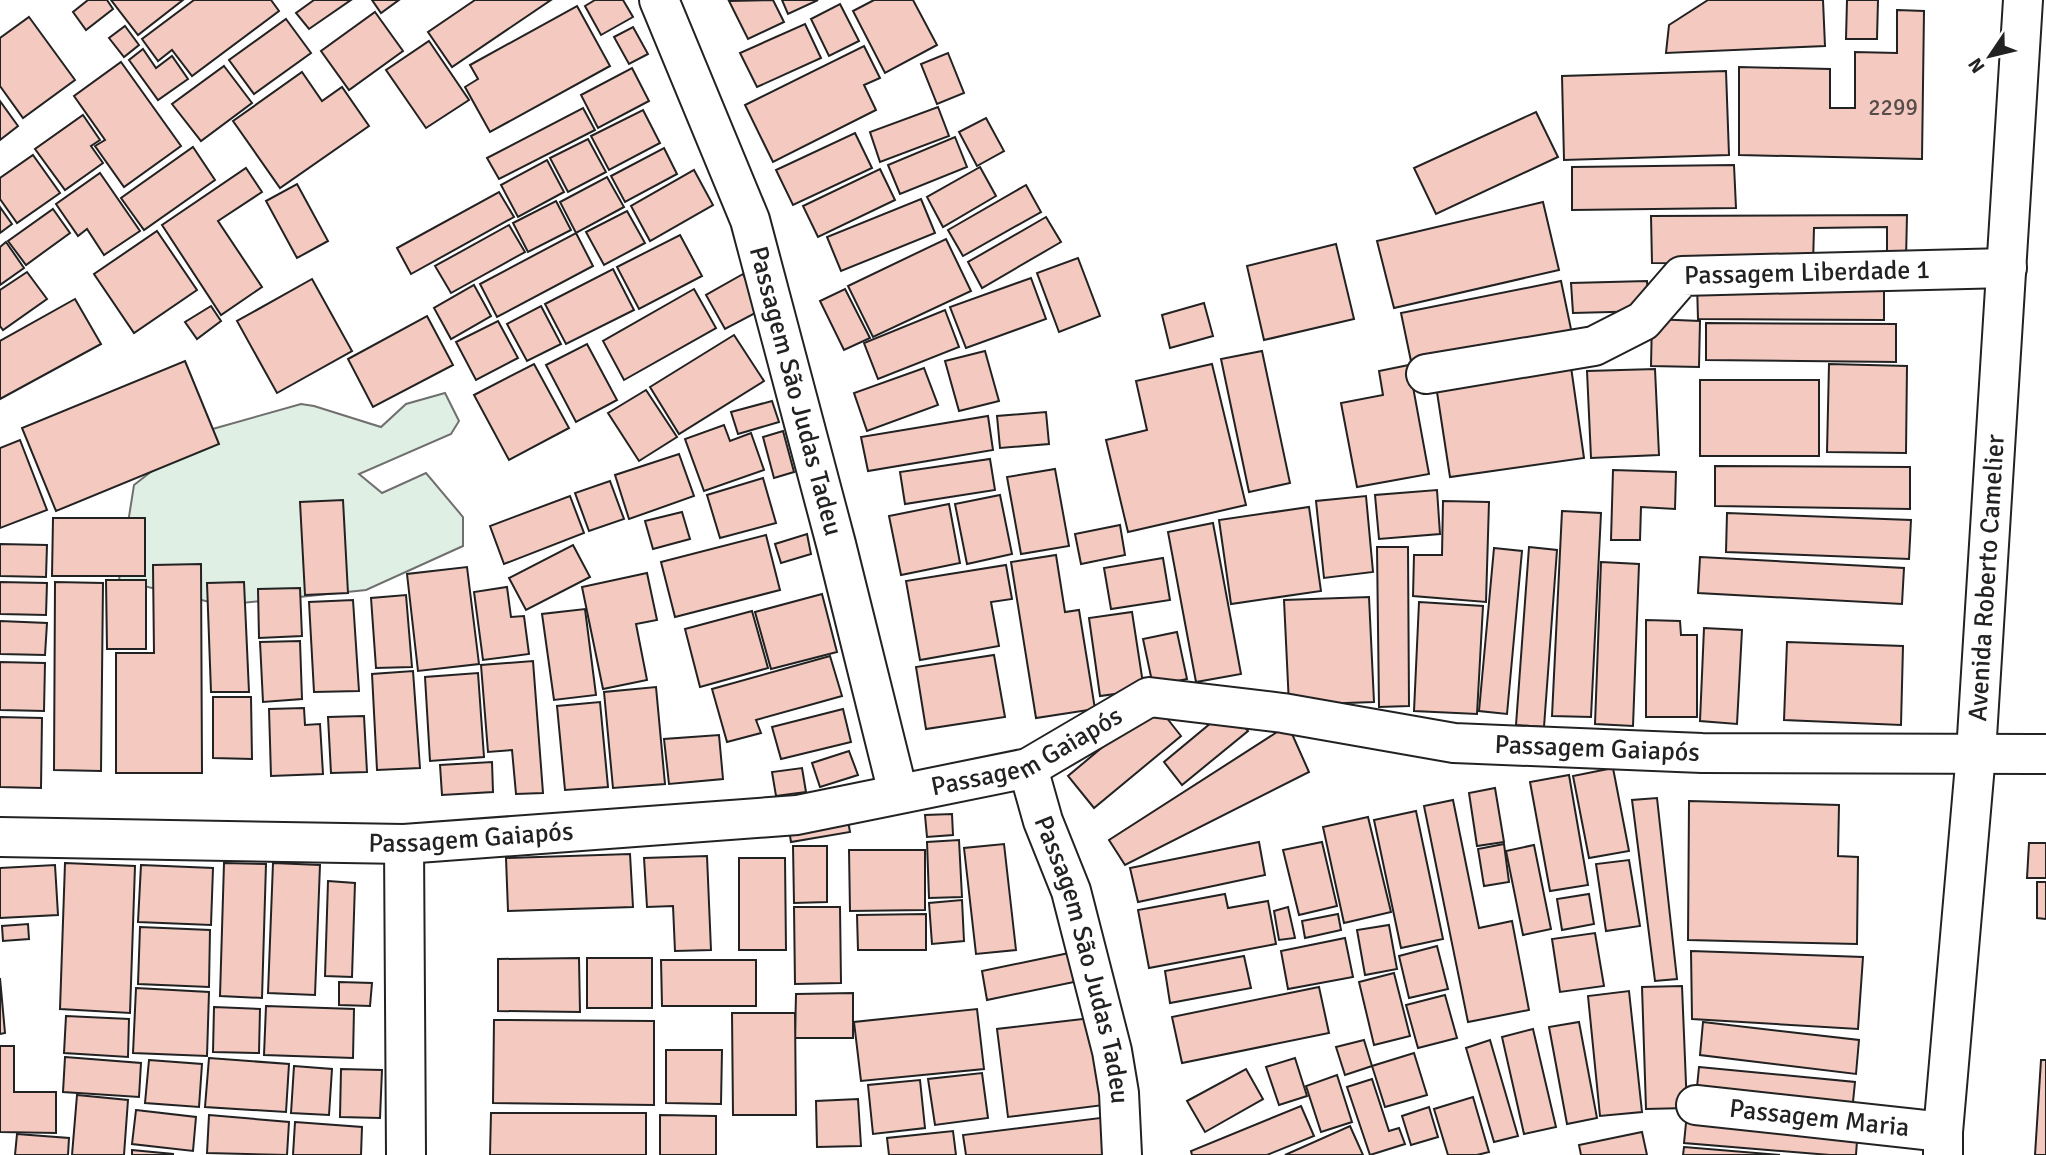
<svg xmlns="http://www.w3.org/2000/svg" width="2046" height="1155" font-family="Signika,sans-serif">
<rect width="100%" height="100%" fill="#fff"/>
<polygon fill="#e0efe3" stroke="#6f6f6f" stroke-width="2" points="445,393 459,421 451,434 359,474 382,493 426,473 463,517 463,546 366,590 222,605 119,580 134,485 202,432 301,404 314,406 381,427 406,404"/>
<g fill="#f3c9c0" stroke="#222" stroke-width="2">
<polygon points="88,0 107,0 113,9 86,30 73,12"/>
<polygon points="111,0 183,0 138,35"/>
<polygon points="194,0 271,0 279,11 192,76 172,50 158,61 142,39"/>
<polygon points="314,0 351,0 309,29 296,13"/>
<polygon points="372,0 399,0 381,13"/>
<polygon points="475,0 551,0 452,67 428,32"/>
<polygon points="595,0 623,0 633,17 601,35 585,6"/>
<polygon points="773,0 784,22 748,39 729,1"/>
<polygon points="782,0 818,0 788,14"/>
<polygon points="874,0 913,0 937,45 885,73 853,11"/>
<polygon points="1708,0 1823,0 1825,46 1666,53 1669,25"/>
<polygon points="1847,0 1878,0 1877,39 1846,39"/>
<polygon points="840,4 859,41 829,56 811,19"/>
<polygon points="577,6 610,66 490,132 465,87 478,79 470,65"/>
<polygon points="1897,10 1924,11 1922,159 1739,155 1739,67 1830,69 1830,108 1855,108 1855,52 1897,53"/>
<polygon points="375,12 403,51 349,90 321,51"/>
<polygon points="29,17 75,80 23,118 0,86 0,38"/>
<polygon points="286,19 311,53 254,94 229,60"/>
<polygon points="805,24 821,58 757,87 740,53"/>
<polygon points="125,26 139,45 124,57 109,38"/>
<polygon points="633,27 648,54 629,64 614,37"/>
<polygon points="429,41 469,100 426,128 386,70"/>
<polygon points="864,46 880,78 864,85 876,110 773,162 745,105"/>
<polygon points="143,49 156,68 172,56 188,79 158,100 129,60"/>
<polygon points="948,53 964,93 937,104 921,64"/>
<polygon points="121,62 181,146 124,187 95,146 105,140 74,96"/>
<polygon points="224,66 252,103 201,141 172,104"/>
<polygon points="632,68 649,101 598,128 581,95"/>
<polygon points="1726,71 1729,155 1564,160 1562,76"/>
<polygon points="302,72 322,101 342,87 369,126 280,188 233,121"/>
<polygon points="0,101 18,126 0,140"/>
<polygon points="938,107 949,136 880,162 870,132"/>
<polygon points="583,108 595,130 499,179 487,158"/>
<polygon points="643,110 660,143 609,170 591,136"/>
<polygon points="1536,112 1558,157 1436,214 1414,168"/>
<polygon points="83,115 100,140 91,146 103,163 65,190 35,149"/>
<polygon points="986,118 1004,151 977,166 959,132"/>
<polygon points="855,133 872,168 793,205 776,170"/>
<polygon points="955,137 967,167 900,194 888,165"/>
<polygon points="588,139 606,172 568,192 550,158"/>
<polygon points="193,147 215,180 144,230 121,198"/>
<polygon points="664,148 677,174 625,202 611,176"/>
<polygon points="33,155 60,193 17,223 0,199 0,178"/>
<polygon points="547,160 564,192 518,217 501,185"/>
<polygon points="1734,165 1736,208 1572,210 1572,167"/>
<polygon points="980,167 996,196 943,227 927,197"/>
<polygon points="246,168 262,192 218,221 262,287 221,315 162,225"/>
<polygon points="880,169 895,200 818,237 803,206"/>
<polygon points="694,170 713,205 650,241 631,206"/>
<polygon points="100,173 140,231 104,255 87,229 78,236 56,204"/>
<polygon points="607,177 624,207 576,233 560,202"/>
<polygon points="297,184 328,241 297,258 266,201"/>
<polygon points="1026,185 1041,212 963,256 948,230"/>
<polygon points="499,192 514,217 411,274 397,248"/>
<polygon points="921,199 935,233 841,271 827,237"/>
<polygon points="556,201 571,230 528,252 513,223"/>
<polygon points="1543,202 1559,270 1394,308 1377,241"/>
<polygon points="0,207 12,224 0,233"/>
<polygon points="53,209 70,233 26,265 8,241"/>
<polygon points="627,211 645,243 604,265 586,232"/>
<polygon points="1907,215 1906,260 1887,260 1887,227 1814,228 1813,264 1652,263 1651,216"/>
<polygon points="1046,217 1061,242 982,288 968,262"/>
<polygon points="509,225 525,252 451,293 435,266"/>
<polygon points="157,231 197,290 134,333 94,274"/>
<polygon points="576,233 593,266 497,317 480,284"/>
<polygon points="680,235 702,276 639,309 617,267"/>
<polygon points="946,239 971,291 873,337 848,286"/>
<polygon points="6,242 24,268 0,285 0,247"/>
<polygon points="1336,244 1354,319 1264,340 1247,266"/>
<polygon points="1078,258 1100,316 1059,332 1037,273"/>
<polygon points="613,269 634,310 566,344 545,304"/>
<polygon points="27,272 47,299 3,330 0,326 0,290"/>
<polygon points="743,274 763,309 725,329 706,295"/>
<polygon points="1031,278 1046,319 966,348 950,307"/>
<polygon points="312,279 352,351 277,393 237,321"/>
<polygon points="1561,281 1572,334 1412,366 1401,313"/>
<polygon points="1647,281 1649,311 1573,313 1571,283"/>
<polygon points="1697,284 1884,285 1884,320 1698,319"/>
<polygon points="474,285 491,316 451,339 434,308"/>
<polygon points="694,289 716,328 624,380 603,341"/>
<polygon points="845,289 870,338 844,350 820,301"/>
<polygon points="75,299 101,344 0,399 0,341"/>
<polygon points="1204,303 1213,336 1170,348 1162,315"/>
<polygon points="211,306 221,321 197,339 185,322"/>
<polygon points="541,306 561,344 527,361 507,324"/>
<polygon points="945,310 959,347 878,379 864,343"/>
<polygon points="427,316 453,365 373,407 348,359"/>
<polygon points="1652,319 1700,321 1699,367 1651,366"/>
<polygon points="498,321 518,358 476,380 456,342"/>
<polygon points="1706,323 1896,324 1896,362 1706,360"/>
<polygon points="734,335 764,381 679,434 650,387"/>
<polygon points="587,344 617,400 576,422 546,365"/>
<polygon points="985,351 999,401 959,411 945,361"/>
<polygon points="1262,351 1290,483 1249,492 1221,359"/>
<polygon points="1570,360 1584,458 1450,477 1435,379"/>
<polygon points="185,361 219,444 56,511 22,428"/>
<polygon points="534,364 569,428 509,460 474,395"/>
<polygon points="1212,364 1246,505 1128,532 1106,440 1147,430 1136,381"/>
<polygon points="1829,364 1907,366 1906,453 1827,452"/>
<polygon points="1409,365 1429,474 1357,487 1341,403 1383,395 1379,371"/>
<polygon points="924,368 938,405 867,431 854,393"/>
<polygon points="1655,369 1659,455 1591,458 1587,371"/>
<rect x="1700" y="380" width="119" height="76"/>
<polygon points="646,390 677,437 639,461 608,413"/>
<polygon points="772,401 779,422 738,434 731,412"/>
<polygon points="1046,412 1049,444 1000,448 997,416"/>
<polygon points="988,416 993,450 868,471 861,437"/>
<polygon points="724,425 730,441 751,433 764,470 704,491 685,439"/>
<polygon points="783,431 794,472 774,478 763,437"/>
<polygon points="20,440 47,510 0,528 0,448"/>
<polygon points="679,454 694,496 629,519 615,475"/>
<polygon points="990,459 995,490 905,504 900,472"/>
<polygon points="1715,466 1910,467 1910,509 1715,506"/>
<polygon points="1055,469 1069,546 1021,554 1007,477"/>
<polygon points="1613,470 1676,472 1675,509 1641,507 1640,540 1611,540"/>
<polygon points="763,478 776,523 720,538 707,495"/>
<polygon points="610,481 624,519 589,531 575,493"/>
<polygon points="1437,490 1440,534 1379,539 1375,495"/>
<polygon points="1000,495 1012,554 967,564 955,504"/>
<polygon points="570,496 584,533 504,564 490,526"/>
<polygon points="1366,496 1373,572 1324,578 1316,501"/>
<polygon points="343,500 348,593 305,595 300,502"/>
<polygon points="1443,501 1489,502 1486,602 1413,596 1414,555 1442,555"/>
<polygon points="949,504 960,563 901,575 889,516"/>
<polygon points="1309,507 1321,591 1231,604 1219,520"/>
<polygon points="1562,511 1601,513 1591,717 1552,716"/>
<polygon points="682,512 690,539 653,549 645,521"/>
<polygon points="1727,513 1911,520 1909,559 1726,552"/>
<polygon points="53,518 145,518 145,576 52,576"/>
<polygon points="1213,523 1241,674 1196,682 1168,532"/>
<polygon points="1120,525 1125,555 1081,564 1075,534"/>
<polygon points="807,534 811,554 781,563 775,544"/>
<polygon points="766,535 780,590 675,617 661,562"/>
<polygon points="0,544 47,545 46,577 0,576"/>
<polygon points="573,545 590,577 526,610 509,578"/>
<polygon points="1377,547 1408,547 1409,706 1379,707"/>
<polygon points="1529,547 1557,550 1544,727 1516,725"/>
<polygon points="1494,548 1522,551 1507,714 1479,711"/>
<polygon points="1056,555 1065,612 1079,610 1095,709 1036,718 1011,562"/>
<polygon points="1700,557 1904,568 1902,604 1698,593"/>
<polygon points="1163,558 1170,600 1111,609 1104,568"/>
<polygon points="1601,562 1639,564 1633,726 1595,724"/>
<polygon points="201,564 202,773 116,773 116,653 154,653 153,565"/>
<polygon points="1006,565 1012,599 991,602 999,646 920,660 906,581"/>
<polygon points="467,567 479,664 418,671 407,574"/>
<polygon points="647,573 657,620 636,624 647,680 603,689 582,587"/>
<polygon points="106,580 146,580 146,649 107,649"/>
<polygon points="0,582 47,583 46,615 0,614"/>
<polygon points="55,582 103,583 101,771 54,770"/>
<polygon points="244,582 249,692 211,692 207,583"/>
<polygon points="507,587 511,617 524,616 529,654 483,660 474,592"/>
<polygon points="300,588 302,636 259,638 258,589"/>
<polygon points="822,594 837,652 771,669 755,612"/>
<polygon points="406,595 412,667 376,668 371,598"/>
<polygon points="1369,597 1374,702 1289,705 1284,600"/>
<polygon points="353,600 359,691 314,692 309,602"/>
<polygon points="1419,602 1483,606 1477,714 1414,711"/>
<polygon points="585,609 596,695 554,700 542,614"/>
<polygon points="752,611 768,668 700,687 685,629"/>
<polygon points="1132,612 1144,690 1100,696 1089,618"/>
<polygon points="1646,620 1680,621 1681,635 1697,635 1697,717 1646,717"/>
<polygon points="0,621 47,623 45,655 0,654"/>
<polygon points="1704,628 1742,630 1737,724 1700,721"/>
<polygon points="1177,632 1187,679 1153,686 1143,639"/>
<polygon points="300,641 302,699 263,702 260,642"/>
<polygon points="1787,642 1903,646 1901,725 1784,720"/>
<polygon points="994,655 1005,717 926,729 916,667"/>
<polygon points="830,656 842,696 756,720 761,733 727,742 712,689"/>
<polygon points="533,661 543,793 516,794 512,750 488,752 481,665"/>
<polygon points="0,662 45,663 44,711 0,710"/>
<polygon points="413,671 420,768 377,770 372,674"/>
<polygon points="478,673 484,757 430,761 425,677"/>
<polygon points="656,687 665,784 613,788 604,692"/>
<polygon points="213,697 251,697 252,759 213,758"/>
<polygon points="600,702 608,787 565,790 557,706"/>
<polygon points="1155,703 1181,736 1094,808 1068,776"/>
<polygon points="304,708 305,725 320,724 323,774 271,776 269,709"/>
<polygon points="1229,708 1248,731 1182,785 1164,762"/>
<polygon points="843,709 851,742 781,759 772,727"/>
<polygon points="364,716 367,772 331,773 328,717"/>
<polygon points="0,717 42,718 41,788 0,787"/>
<polygon points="1288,725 1309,772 1125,865 1109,840"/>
<polygon points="719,735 723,779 669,784 664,739"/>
<polygon points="849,751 858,775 820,787 812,763"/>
<polygon points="492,762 493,792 442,795 440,765"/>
<polygon points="802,768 806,792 776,796 772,772"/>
<polygon points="1613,768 1629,851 1589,858 1573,776"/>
<polygon points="1569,775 1588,885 1550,891 1530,782"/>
<polygon points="1495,788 1504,842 1477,846 1469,793"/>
<polygon points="1657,798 1677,979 1655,981 1632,800"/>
<polygon points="1453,800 1479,928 1512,921 1529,1010 1468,1022 1424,806"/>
<polygon points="1689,801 1839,805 1838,856 1858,857 1857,944 1688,940"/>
<polygon points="1416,811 1443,939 1401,948 1374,820"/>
<polygon points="952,814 953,835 927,837 925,815"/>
<polygon points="847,815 850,832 791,842 788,824"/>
<polygon points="1368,817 1391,912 1344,923 1323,827"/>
<polygon points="959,840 962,897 929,898 927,842"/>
<polygon points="1259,842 1265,875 1138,902 1130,868"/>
<polygon points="1322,842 1337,906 1299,915 1283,850"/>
<polygon points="2029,843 2046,843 2046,878 2027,878"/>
<polygon points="1004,844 1016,950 976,954 964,848"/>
<polygon points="1504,844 1509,882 1484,886 1478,849"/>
<polygon points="1534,845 1551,929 1523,935 1506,851"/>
<polygon points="793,846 827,846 827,902 794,903"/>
<polygon points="849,850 925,850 925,910 850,911"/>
<polygon points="630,854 633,907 508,911 506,858"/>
<polygon points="707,856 711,950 675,951 673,906 647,907 644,858"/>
<polygon points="739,858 785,858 786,950 739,950"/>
<polygon points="1629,860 1640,926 1606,931 1596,864"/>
<polygon points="65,863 135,866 130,1013 60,1009"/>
<polygon points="224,863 266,864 262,998 220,996"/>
<polygon points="273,863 320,865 315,995 268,993"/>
<polygon points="55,865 58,915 0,918 0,868"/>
<polygon points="141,865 213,868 211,925 138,922"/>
<polygon points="328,881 355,883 352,977 325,976"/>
<polygon points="2037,882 2046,882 2046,919 2037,918"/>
<polygon points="1225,894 1228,908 1268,901 1276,944 1149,968 1138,910"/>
<polygon points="1589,894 1594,924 1562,930 1557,899"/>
<polygon points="962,900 964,941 932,944 929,903"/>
<polygon points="794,907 840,907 841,983 795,984"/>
<polygon points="1288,907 1295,938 1279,940 1274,911"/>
<polygon points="926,914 926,950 858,950 857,915"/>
<polygon points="1338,914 1341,930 1305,938 1302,921"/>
<polygon points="28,924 29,939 3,941 2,926"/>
<polygon points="1389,925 1397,969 1365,975 1357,930"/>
<polygon points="140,927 210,930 209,987 138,984"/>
<polygon points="1595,933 1604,986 1560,992 1552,939"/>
<polygon points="1345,938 1353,977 1288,989 1281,951"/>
<polygon points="1437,946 1448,989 1409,998 1399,956"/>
<polygon points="1691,951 1863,957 1858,1029 1692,1019"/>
<polygon points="1069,953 1074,982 987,1000 982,971"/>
<polygon points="1244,956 1251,988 1170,1003 1165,971"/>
<polygon points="579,958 580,1012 498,1011 498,959"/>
<rect x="587" y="958" width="65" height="50"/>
<polygon points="661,960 756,960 756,1006 662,1006"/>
<polygon points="1394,973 1410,1036 1374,1045 1359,982"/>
<polygon points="0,978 5,1033 0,1034"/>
<polygon points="339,982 372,983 370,1006 339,1005"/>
<polygon points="1682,986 1687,1108 1646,1109 1642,987"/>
<polygon points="1319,987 1329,1033 1182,1063 1172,1017"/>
<polygon points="136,988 209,992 207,1056 133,1053"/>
<polygon points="1629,991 1642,1112 1600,1116 1588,996"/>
<polygon points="853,993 853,1038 795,1038 796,994"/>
<polygon points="1445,995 1457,1038 1418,1048 1406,1005"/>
<polygon points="266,1006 354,1009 353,1058 264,1055"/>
<polygon points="214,1007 260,1009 259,1053 213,1052"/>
<polygon points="977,1009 984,1069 861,1081 854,1022"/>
<polygon points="732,1013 795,1013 796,1115 733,1115"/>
<polygon points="66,1016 129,1019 128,1057 64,1053"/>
<polygon points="1100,1017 1112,1104 1008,1117 997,1029"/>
<polygon points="494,1020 654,1021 654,1105 493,1103"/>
<polygon points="1579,1022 1597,1118 1567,1124 1549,1027"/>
<polygon points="1703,1022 1859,1040 1856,1074 1700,1055"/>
<polygon points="1533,1029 1556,1127 1524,1134 1502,1037"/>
<polygon points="1364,1040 1372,1066 1345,1075 1336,1047"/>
<polygon points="1490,1040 1518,1136 1494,1142 1466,1048"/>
<polygon points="0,1046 14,1046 14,1092 56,1092 56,1133 0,1132"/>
<polygon points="666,1050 722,1050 721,1104 666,1103"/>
<polygon points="1414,1053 1427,1095 1385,1107 1372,1066"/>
<polygon points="65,1057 141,1063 139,1097 63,1092"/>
<polygon points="209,1058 289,1064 286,1112 205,1107"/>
<polygon points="1295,1058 1307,1096 1279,1105 1266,1067"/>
<polygon points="149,1060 202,1064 199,1107 145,1103"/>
<polygon points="2041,1060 2046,1060 2046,1155 2035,1155"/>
<polygon points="294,1066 332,1069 329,1115 291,1113"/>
<polygon points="1699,1067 1855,1082 1852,1112 1696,1097"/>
<polygon points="341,1069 382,1070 380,1118 340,1117"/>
<polygon points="1246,1069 1263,1099 1205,1132 1187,1101"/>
<polygon points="982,1073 988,1118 935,1125 928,1079"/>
<polygon points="1337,1075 1352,1122 1321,1132 1306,1086"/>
<polygon points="1372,1079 1389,1131 1399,1128 1405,1144 1370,1155 1347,1087"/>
<polygon points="920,1080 925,1128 873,1134 868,1085"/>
<polygon points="77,1095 128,1100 124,1155 72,1155"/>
<polygon points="1473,1097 1489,1152 1477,1155 1448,1155 1434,1109"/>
<polygon points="858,1099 861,1146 817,1147 816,1101"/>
<polygon points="1301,1106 1314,1136 1267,1155 1192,1155 1191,1151"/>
<polygon points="1429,1107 1438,1137 1411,1145 1402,1116"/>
<polygon points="136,1110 196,1117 193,1151 132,1144"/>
<polygon points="491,1113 646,1113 646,1155 490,1155"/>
<polygon points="1687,1113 1858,1126 1856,1155 1830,1155 1684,1143"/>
<polygon points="209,1115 289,1122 287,1155 207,1153"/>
<polygon points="660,1115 716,1116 716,1155 660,1155"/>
<polygon points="1108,1117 1113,1155 966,1155 963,1135"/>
<polygon points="295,1122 362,1127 361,1155 293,1155"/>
<polygon points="1350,1126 1363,1155 1285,1155"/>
<polygon points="953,1131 956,1155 889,1155 887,1138"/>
<polygon points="1642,1132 1647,1155 1581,1155 1579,1145"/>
<polygon points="17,1134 69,1138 68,1155 15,1155"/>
<polygon points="1684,1147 1780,1155 1683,1155"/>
<polygon points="132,1150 173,1154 173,1155 132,1155"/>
</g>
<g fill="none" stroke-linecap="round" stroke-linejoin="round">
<defs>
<g id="minor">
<path id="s1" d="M659,0L750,220L836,544L898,793"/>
<path id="s2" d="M1426,374L1594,346L1643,321L1682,276L2007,268"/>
<path id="s3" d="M1028,768L1043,821L1071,891L1112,1051L1119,1093L1122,1155"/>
<path id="s4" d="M0,837L404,844L797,815L1028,768L1149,697L1283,713L1454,743L1702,753L2046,754"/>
<polyline points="404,844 406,1155"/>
<path id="s5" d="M1696,1105L1943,1132"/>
</g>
<g id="major">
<path id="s6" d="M1943,1155V1132L1976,753L2023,0"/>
</g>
</defs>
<use href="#minor" stroke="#222" stroke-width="42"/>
<use href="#major" stroke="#222" stroke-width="42"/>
<use href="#minor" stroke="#fff" stroke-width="38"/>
<use href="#major" stroke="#fff" stroke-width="38"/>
</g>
<g text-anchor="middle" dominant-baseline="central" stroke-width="5" stroke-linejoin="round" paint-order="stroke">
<g font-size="23" fill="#564c4a">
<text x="1893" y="107">2299</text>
</g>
<g font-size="26" fill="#222" stroke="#fff">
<text stroke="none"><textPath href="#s2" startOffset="410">Passagem Liberdade 1</textPath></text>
<text stroke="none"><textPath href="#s1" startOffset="415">Passagem São Judas Tadeu</textPath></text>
<text stroke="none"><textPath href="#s6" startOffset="579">Avenida Roberto Camelier</textPath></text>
<text stroke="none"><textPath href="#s4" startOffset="1038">Passagem Gaiapós</textPath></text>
<text stroke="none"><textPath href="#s4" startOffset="1626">Passagem Gaiapós</textPath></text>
<text stroke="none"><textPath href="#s4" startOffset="471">Passagem Gaiapós</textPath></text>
<text stroke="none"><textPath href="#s3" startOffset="200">Passagem São Judas Tadeu</textPath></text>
<text stroke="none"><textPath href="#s5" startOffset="124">Passagem Maria</textPath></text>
</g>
</g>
<g transform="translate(1990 56) rotate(235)" stroke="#ffffff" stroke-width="5" paint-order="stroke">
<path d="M0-5L12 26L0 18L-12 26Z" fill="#222222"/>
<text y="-10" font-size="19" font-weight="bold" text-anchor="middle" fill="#222222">N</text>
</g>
</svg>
